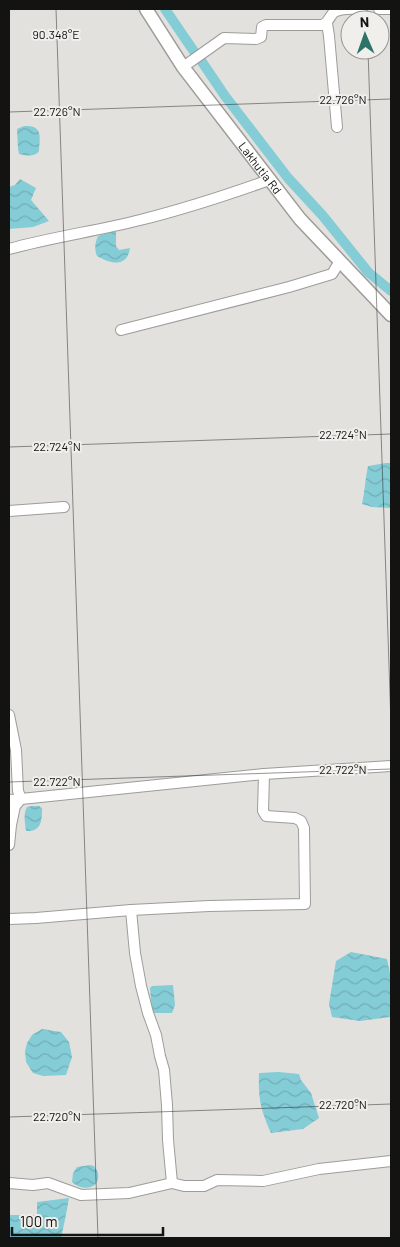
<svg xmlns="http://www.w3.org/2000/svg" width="400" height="1247" font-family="Barlow,sans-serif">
<defs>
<pattern id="water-waves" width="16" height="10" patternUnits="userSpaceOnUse" patternTransform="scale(1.25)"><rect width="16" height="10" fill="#84ccd6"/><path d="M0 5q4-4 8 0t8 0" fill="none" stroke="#71aeb7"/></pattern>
</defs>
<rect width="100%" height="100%" fill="#e3e1de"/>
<g fill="url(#water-waves)">
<path d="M24,126C43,125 40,136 39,151C35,157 26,156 19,154L18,148L17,129Z"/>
<polygon points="20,179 36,188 31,200 49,221 33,227 9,229 9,187 15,185"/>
<path d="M111,232H116V246L119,250L130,248C127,268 111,264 97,256C94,248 95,243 98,236Z"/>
<path d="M386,463H391V508L372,507L362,504C365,491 365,479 368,466Z"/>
<path d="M32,806H39L42,808C42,820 42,832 26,831C25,823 23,814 27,807Z"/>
<polygon points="351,952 387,959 391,978 390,1017 360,1021 332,1017 329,1004 336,961"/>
<polygon points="173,985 175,1005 172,1013 154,1013 152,1012 150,988 152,986"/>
<polygon points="42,1029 61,1032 69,1042 72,1057 66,1075 43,1076 33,1073 26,1062 25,1051 27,1043 32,1035"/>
<path d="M279,1072L299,1074L301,1080L311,1093L319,1118L303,1129L271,1133C261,1110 258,1099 259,1073Z"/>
<path d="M90,1165L94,1166C95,1168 97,1170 98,1173C101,1189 82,1192 72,1182L73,1173L77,1167Z"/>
<path d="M69,1198C67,1211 64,1224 61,1238H9V1215H37V1202Z"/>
</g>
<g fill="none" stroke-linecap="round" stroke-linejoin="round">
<g stroke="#84ccd6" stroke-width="10">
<polyline points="165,9 195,53"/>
<polyline points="200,59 225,96 288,178 323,216 368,272 391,291"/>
</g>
<defs>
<g id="minor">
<polyline points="379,9 391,9"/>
<polyline points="327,23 329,36 337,127"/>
<path d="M183,67L224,38L256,39L261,37L262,27L266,25H322C328,23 329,18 333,13C341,7 353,9 362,9"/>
<path d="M9,249C52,237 97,231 140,220C184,209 227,195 269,180"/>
<polyline points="121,330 289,287 332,274 340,261"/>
<polyline points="9,511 64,507"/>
<polyline points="9,715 16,750 18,791 21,799 9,800"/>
<polyline points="391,766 264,774 263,811 266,816 295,818 301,821 304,828 305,904 209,906 131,910 135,953 141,986 148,1013 156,1035 160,1056 164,1070 167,1105 168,1140 172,1183 184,1186 204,1186 217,1180 263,1181 319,1169 391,1161"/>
<polyline points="9,845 11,825 15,806 21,799 264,774"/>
<polyline points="9,919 36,918 131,910"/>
<polyline points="9,1183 33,1185 48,1183 81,1195 129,1193 172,1183"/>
</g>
<g id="tertiary">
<path id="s1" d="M146,9L183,67L300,219L391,315"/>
</g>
</defs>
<use href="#minor" stroke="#9d9c99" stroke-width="12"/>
<use href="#tertiary" stroke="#9d9c99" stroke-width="15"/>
<use href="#minor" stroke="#fff" stroke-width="10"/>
<use href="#tertiary" stroke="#fff" stroke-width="12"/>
</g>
<path fill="none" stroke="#131312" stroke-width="1" stroke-opacity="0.45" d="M56,9L98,1238M366,9L367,20M368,50L391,724M9,112L391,99M9,447L391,434M9,782L391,769M9,1117L391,1104"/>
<g text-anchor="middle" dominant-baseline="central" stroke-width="4" stroke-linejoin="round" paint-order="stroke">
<g font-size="12" fill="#131312" stroke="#f0efeb">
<text stroke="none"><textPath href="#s1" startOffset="196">Lakhutia Rd</textPath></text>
</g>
</g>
<g font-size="12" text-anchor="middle" fill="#131312" stroke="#f0efeb" stroke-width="4" stroke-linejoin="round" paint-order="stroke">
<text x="56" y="39">90.348°E</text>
<text x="343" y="104">22.726°N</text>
<text x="57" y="116">22.726°N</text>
<text x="343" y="439">22.724°N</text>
<text x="57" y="451">22.724°N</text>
<text x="343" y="774">22.722°N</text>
<text x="57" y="786">22.722°N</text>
<text x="343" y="1109">22.720°N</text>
<text x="57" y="1121">22.720°N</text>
</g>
<rect width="400" height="1247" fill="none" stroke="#131312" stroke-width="20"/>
<g transform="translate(365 35) rotate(358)"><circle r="24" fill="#f0efeb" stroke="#989794"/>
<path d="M0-4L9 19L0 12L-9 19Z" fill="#2d7368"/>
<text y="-8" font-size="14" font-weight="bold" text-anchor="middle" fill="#131312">N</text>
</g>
<path d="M12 1227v8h151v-8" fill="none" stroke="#131312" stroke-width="2.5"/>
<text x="20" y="1227" font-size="15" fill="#131312" stroke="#f0efeb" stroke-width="4" paint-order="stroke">100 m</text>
</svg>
